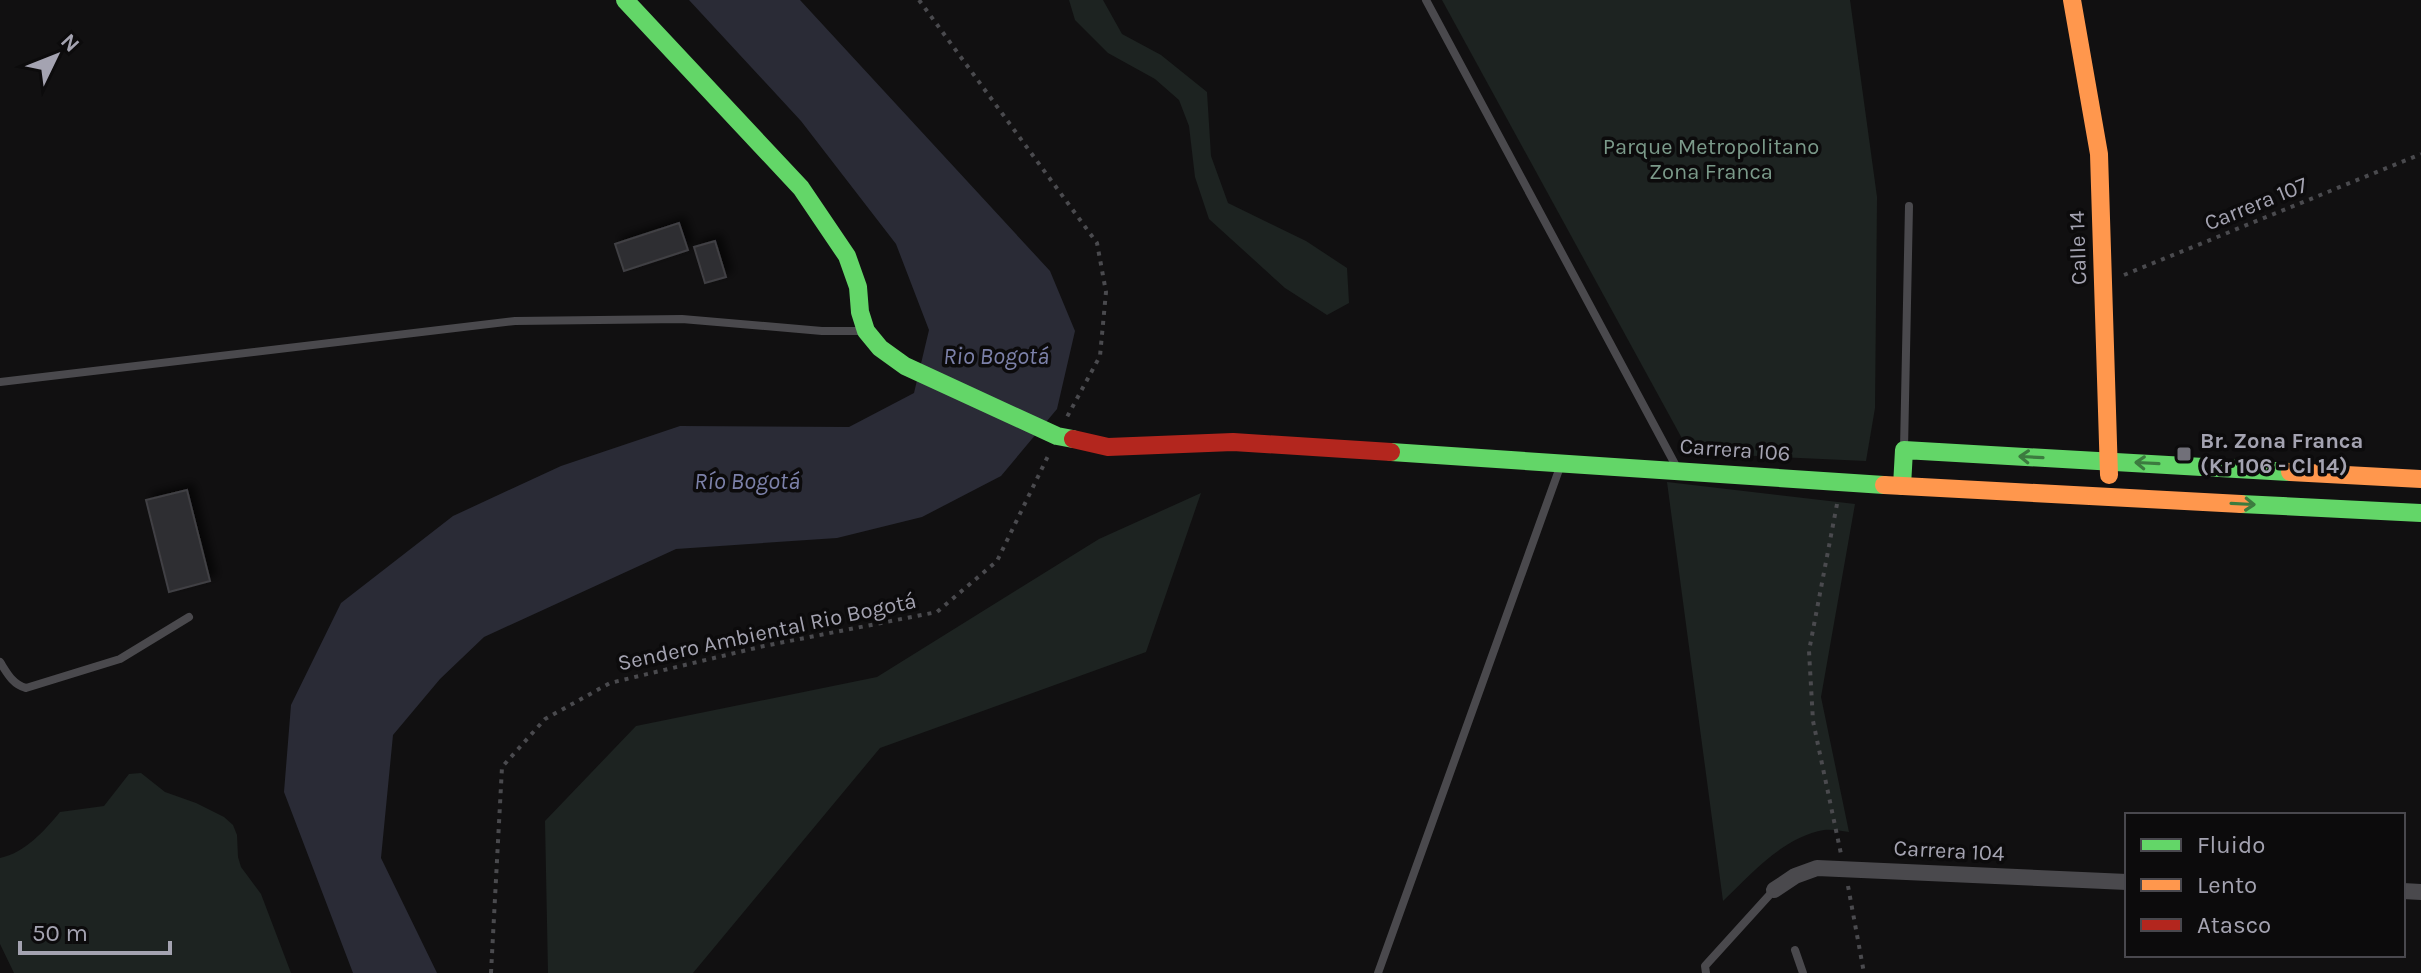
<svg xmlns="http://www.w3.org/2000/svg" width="2421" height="973" font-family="Karla,sans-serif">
<defs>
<filter id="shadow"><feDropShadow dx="6" dy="-6" stdDeviation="4" flood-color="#0009"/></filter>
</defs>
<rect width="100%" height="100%" fill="#111011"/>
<g fill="#1d2321">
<polygon points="1069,0 1103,0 1122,34 1161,55 1207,92 1211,156 1228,203 1306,241 1347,268 1349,303 1327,315 1285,288 1209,219 1195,177 1189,126 1179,100 1155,79 1108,53 1075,20"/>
<polygon points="1442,0 1850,0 1877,197 1875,408 1866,461 1690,453"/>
<path d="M1667,482L1855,504L1821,697L1849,832C1841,831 1832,829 1824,830C1783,837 1751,874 1723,901Z"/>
<polygon points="1201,493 1146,652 880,748 693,973 548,973 545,821 636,726 877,677 1099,539"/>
<path d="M141,773L165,792L196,803L224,817L233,825L237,835L238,857L241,867L261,894L291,973H14L0,944V858C25,853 45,830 60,812L104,806L129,774Z"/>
</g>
<polygon fill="#2a2b36" points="689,0 800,0 1050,271 1075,331 1057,409 1001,476 922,517 837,538 676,549 484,637 440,679 393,735 381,858 437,973 353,973 284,792 291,705 341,603 453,516 561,466 680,426 849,427 914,393 929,330 896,244 801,121"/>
<g fill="#2f2e30" stroke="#414044" stroke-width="2" filter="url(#shadow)">
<polygon points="679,223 688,250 624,271 615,244"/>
<polygon points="715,241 726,277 705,283 694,247"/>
<polygon points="187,490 210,581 169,592 146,500"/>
</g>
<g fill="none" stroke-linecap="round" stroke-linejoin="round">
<g stroke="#4a4a4e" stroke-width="4" stroke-dasharray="4 6" stroke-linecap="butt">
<polyline points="919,0 1097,243 1106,292 1100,356 1067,417"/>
<polyline points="2124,275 2421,154"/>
<polyline points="1837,504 1809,651 1813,721 1841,854"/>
<polyline points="1848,886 1864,973"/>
<polyline points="491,973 502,767 545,719 610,683 764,646 937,612 997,561 1049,454"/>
</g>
<g stroke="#4a494d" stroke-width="8">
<polyline points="1426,0 1676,466"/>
<polyline points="0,382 515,321 682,319 822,331 862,331"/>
<polyline points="1904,449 1909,206"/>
<path d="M0,662C7,673 13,685 26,688L120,659L189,617"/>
<polyline points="1795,950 1803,973"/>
<polyline points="1378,973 1560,467"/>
<polyline points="1706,973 1705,966 1774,890"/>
</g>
<g stroke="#4a494d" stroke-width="16">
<polyline points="1774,890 1795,876 1817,868 2127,882"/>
<polyline points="2403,891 2421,892"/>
</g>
<g stroke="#63d668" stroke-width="18">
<polyline points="625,0 801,188 847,256 858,287 860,312 866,331 880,348 905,366 1057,436 1073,439"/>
<polyline points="1391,452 1884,485"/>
<polyline points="1902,486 1904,450 2290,472"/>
<polyline points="2241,504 2421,513"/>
</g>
<g stroke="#ff974d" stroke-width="18">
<polyline points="2072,0 2099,154 2109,475"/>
<polyline points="2290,472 2421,479"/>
<polyline points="1884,485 2241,504"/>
</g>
<polyline stroke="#b3261e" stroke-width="18" points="1073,439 1108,447 1233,442 1391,452"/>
</g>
<defs><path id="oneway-shaft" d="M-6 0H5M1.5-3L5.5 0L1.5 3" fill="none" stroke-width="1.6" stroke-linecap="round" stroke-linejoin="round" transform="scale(2)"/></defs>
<g stroke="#3c7b3f">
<use href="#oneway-shaft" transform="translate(2031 457) rotate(-177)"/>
<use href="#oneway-shaft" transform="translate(2147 463) rotate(-177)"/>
<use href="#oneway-shaft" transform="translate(2243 504) rotate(3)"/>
</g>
<rect fill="#717079" stroke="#0c0b0c" stroke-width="3" x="2176" y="446" width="16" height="16" rx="4"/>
<g text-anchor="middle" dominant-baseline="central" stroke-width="7" stroke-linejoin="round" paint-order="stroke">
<g font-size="22" fill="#7b9a8a" stroke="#0c0b0c">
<text x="1711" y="147">Parque Metropolitano<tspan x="1711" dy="25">Zona Franca</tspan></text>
</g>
<g font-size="22" fill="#a4a3b1" stroke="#0c0b0c">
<text transform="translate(2256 204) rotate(-22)">Carrera 107</text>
<text transform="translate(2078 248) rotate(-92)">Calle 14</text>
<text transform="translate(1735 450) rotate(4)">Carrera 106</text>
<text transform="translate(767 632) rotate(-12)">Sendero Ambiental Rio Bogotá</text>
<text transform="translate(1949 851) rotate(3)">Carrera 104</text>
</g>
<g font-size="22" font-weight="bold" fill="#a4a3b1" stroke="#0c0b0c" text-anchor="start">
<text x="2200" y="441">Br. Zona Franca<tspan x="2200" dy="25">(Kr 106 - Cl 14)</tspan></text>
</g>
<g font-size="24" font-style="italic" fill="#7c81a9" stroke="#0c0b0c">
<text x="996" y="356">Rio Bogotá</text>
<text x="747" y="481">Río Bogotá</text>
</g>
</g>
<rect x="2125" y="813" width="280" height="144" fill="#0c0b0c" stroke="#49484e" stroke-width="2"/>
<rect x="2141" y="839" width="40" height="12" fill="#63d668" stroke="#49484e" stroke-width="2"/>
<text x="2197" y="853" font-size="24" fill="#a4a3b1">Fluido</text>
<rect x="2141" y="879" width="40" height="12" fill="#ff974d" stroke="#49484e" stroke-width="2"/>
<text x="2197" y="893" font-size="24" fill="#a4a3b1">Lento</text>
<rect x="2141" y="919" width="40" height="12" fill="#b3261e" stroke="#49484e" stroke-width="2"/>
<text x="2197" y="933" font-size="24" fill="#a4a3b1">Atasco</text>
<g transform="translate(56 56) rotate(47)" stroke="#0c0b0c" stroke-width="6" paint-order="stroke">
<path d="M0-6L14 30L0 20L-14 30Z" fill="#a4a3b1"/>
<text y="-12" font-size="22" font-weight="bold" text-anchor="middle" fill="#a4a3b1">N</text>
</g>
<path d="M20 941v12h150v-12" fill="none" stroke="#a4a3b1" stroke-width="4"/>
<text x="32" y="941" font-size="24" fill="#a4a3b1" stroke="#0c0b0c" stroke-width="6" paint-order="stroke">50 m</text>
</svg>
